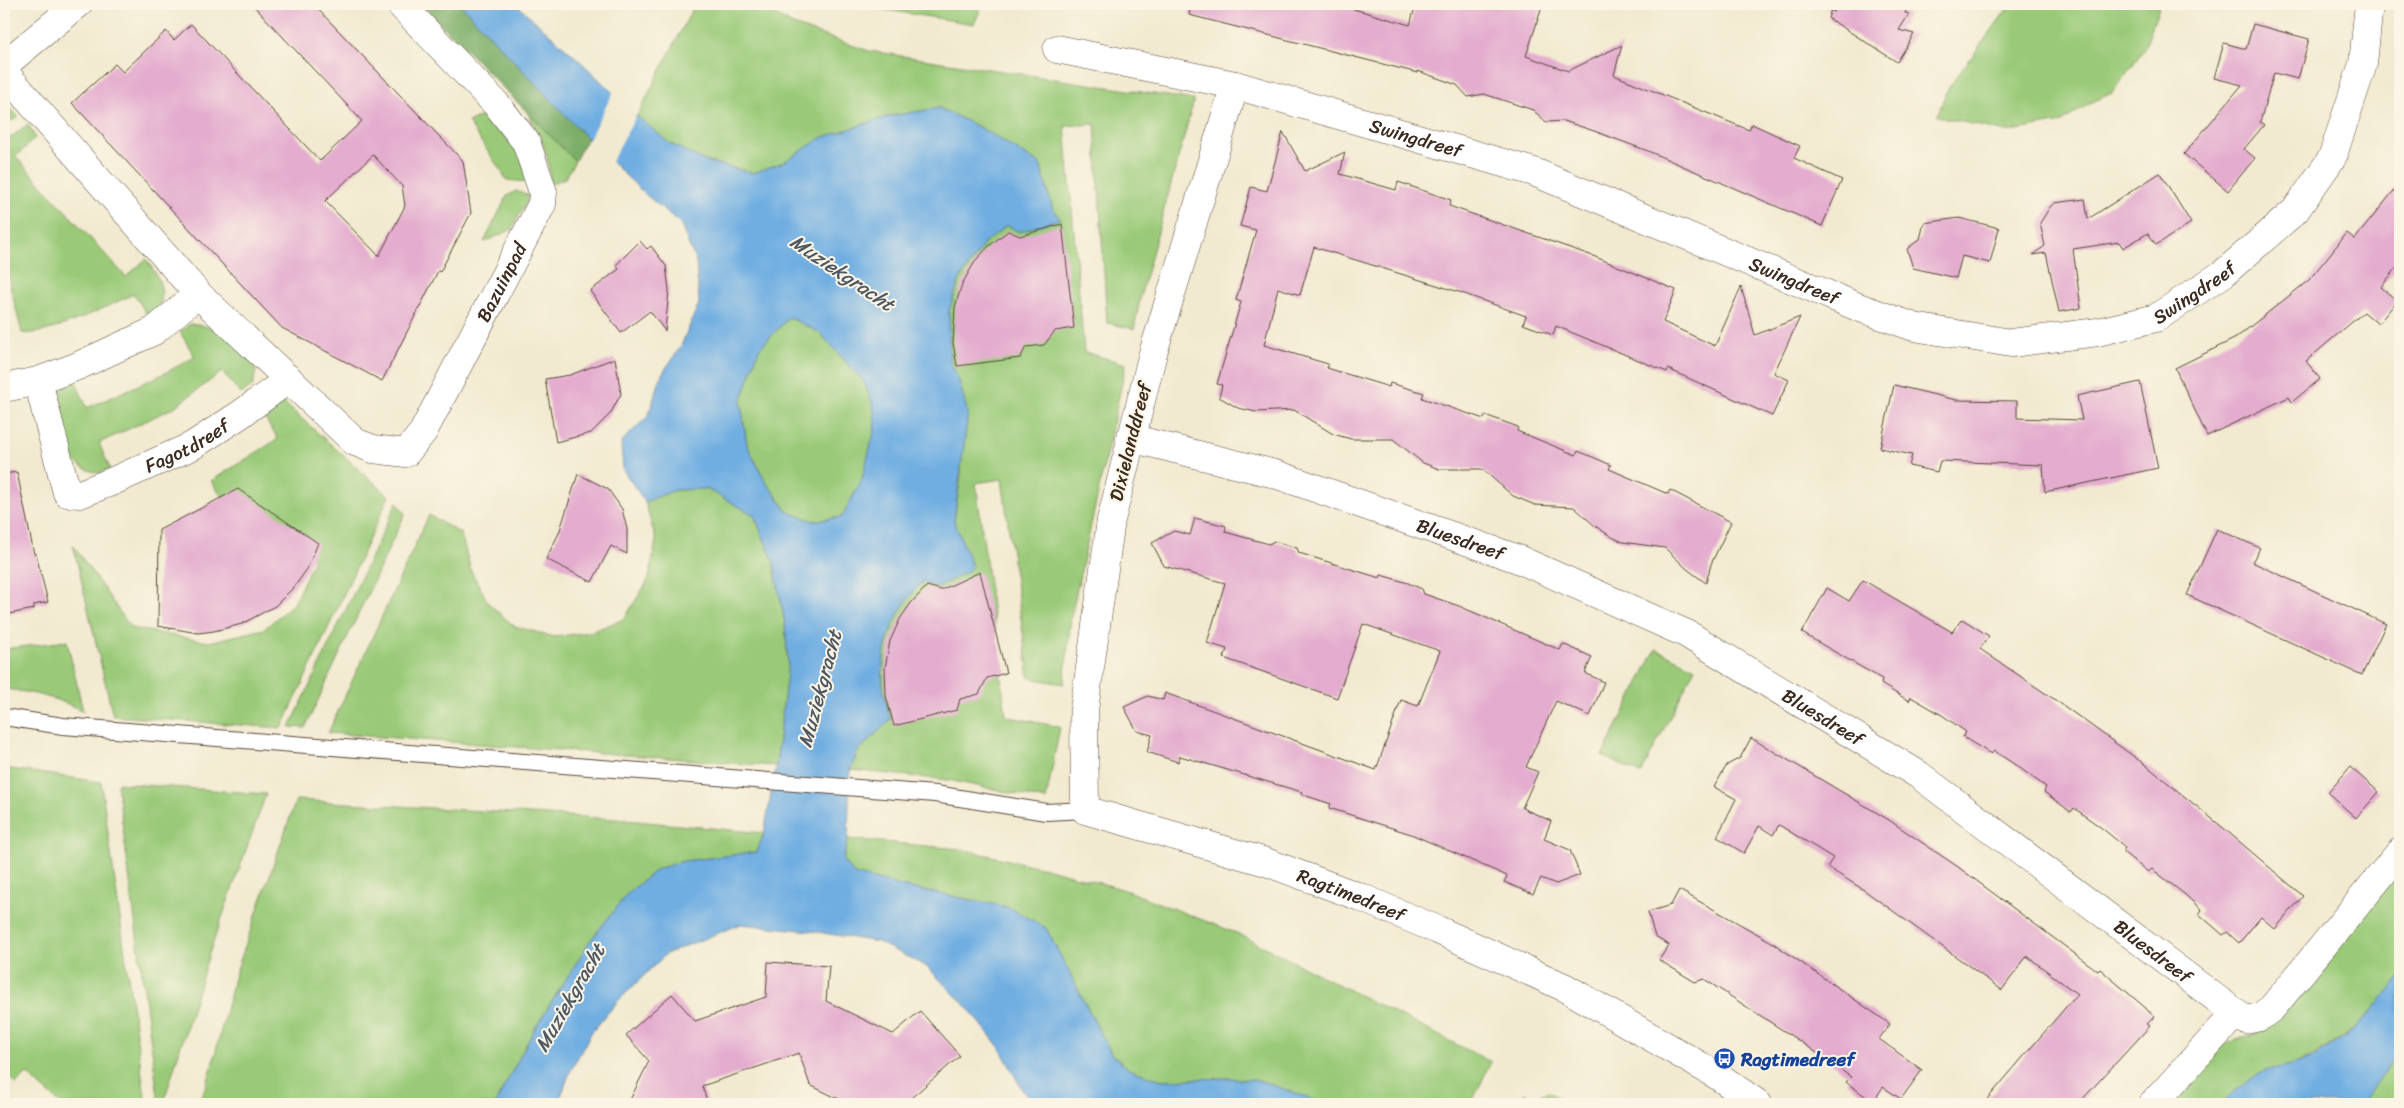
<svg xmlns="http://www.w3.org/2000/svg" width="2404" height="1108" font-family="Sriracha,sans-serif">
<rect width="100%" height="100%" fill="#fcf5e5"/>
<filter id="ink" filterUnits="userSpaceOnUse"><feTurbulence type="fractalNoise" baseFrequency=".02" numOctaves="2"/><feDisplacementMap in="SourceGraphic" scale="10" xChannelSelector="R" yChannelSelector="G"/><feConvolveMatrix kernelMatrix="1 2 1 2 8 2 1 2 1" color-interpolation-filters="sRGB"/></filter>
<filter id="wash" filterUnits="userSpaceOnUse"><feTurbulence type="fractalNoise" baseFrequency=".0096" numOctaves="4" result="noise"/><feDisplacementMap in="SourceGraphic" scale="20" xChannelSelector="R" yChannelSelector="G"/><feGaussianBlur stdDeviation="1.12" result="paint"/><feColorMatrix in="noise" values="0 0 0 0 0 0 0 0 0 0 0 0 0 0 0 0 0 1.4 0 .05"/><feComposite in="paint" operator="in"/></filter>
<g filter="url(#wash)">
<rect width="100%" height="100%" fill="#f2ead0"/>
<g fill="#9aca78" stroke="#6a7a4b">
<path d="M695,4H756L793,25L869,51L1194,100L1142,290L1134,329L1107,323L1095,124L1065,126L1084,352L1126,364L1071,617L1064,684L1029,678L1002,479L976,483L1006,716L1060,727L1046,800L948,780L850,770L858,751L891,719C888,712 884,704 883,697C878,658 889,610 921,584C930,576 959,570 972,566L954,521L961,475L959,381L950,361L949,311L960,279L984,244L1007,225L1019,232L1052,207L1040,164L981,128L939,108L890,116L821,138L784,163L753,173L705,161L669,143L637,116Z"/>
<polygon points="849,4 983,4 974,24"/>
<polygon points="2011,4 2160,4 2145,48 2112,93 2090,103 2062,122 2006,132 1937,116 1947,90"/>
<polygon points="4,102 19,117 4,124"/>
<path d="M526,110L575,161L565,178L550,184C550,152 540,137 526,110Z"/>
<polygon points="484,115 521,154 528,182 507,180 468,122"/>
<path d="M28,124L35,138L16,157L126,277L146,259C160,279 172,298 149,318L134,294C107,306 49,337 22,333L4,261V143Z"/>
<polygon points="516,191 530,196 511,230 484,242 507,196"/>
<polygon points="789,317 820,332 864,382 874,408 875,429 862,479 842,517 813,521 788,512 766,482 747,445 741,402 759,349"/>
<path d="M190,324C210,324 233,338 247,353C251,357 253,365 256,370L253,385L241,394L222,372L173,408L99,443L110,469L98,473C90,471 79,467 74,460C63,446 55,410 57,392L75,380L87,408L161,375L195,357L180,332Z"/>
<polygon points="283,402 389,496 282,728 113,716 73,545 131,628 209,642 264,629 294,603 314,559 226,502 211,481 278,439 262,414"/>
<polygon points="707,489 754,515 773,560 785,624 788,664 776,766 328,733 429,515 461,534 471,571 489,604 514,626 554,637 590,632 624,619 649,579 656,540 645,502 674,490"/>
<polygon points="397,502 405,514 305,728 290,727"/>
<path d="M67,641L83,711C58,698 32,692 4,689V649Z"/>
<polygon points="1656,649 1695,668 1641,774 1602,756"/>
<polygon points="4,768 101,782 146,1104 61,1104 27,1074 16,1084 4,1072"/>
<polygon points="117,783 266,794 210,951 163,1104 159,1104"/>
<polygon points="296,800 615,819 764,833 757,852 684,861 657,869 627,894 590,941 534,1030 495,1104 199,1104 211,1071 234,978"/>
<polygon points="848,839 960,849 1045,868 1122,889 1239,934 1491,1062 1471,1104 1325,1104 1261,1081 1230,1078 1162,1080 1130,1070 1112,1055 1046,928 1008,907 905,887 854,874 843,861"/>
<path d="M2400,866V975L2387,994L2360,1023L2332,1045L2298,1063L2266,1071L2222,1104H2174L2223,1046C2238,1036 2253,1038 2268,1028Z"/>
<polygon points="2400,1051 2400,1104 2361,1104"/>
<polygon points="1548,1092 1573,1104 1519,1104 1525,1093 1533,1097"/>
</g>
<polygon fill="#7bae68" stroke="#5b6c43" points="421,4 460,4 587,138 575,161"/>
<g fill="#6faee2" stroke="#556c80" fill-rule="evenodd">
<path d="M460,4H516L579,60L637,116L669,143L705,161L753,173L784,162L821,138L890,116L939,108L981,128L1040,164L1052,207L1060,219L1019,232L1007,225L984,244L960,279L949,311L950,361L959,381L968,414L954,521L972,566L968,571L938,587L922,582C886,620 872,670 891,719L858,751L850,770L848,839L843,861L854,874L905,887L1008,907L1046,928L1112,1055L1130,1070L1162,1080L1230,1078L1261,1081L1325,1104H1038L1024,1093L1000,1048L969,1009L927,967L878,942L811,931L741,924L666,954L618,1001L591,1033L570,1072L558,1104H495L534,1030L590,941L627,894L657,869L684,861L757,852L764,833L776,766L788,664L785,623L773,560L754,515L707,489L675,490L645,502L623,470L621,442L648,416L662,374L681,346L699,303L696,262L680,223L645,194L587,138ZM789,317L820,333L864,382L874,408L875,429L862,479L842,517L813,521L788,512L766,482L747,445L741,402L759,349Z"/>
<path d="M2400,975V1051L2361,1104H2222C2235,1091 2251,1076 2268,1070C2278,1067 2288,1067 2298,1063C2340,1048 2376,1011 2400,975Z"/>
</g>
<polygon fill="#f2ead0" points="614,91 637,114 610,164 588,141"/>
<g id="blocks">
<g fill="#e4adcf" fill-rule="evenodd">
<path d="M252,4H313L463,161L471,213L440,272L438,271L382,381L282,328L72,103L115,64L123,72L166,31L174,40L191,24L320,161L362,121ZM373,155L402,186L405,206L379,256L325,201Z"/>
<polygon points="1191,4 1336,4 1410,25 1416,4 1543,4 1526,56 1568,71 1622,45 1614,75 1749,130 1752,124 1800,146 1794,158 1842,180 1822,226 1648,151 1594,131 1564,121 1546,122 1533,110 1484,94 1468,97 1457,85 1418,71 1418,73 1189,15"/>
<polygon points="1819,4 1909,4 1905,13 1909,14 1899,30 1914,34 1897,62 1828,18 1831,10 1835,12"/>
<polygon points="2253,24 2309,39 2298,79 2274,73 2260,122 2264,125 2244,149 2255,158 2228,191 2184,154 2242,85 2214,78 2224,43 2246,49"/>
<polygon points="1283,132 1305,171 1345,152 1340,174 1396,190 1398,182 1451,200 1449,206 1593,256 1676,290 1663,322 1715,346 1741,287 1755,335 1800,317 1774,373 1789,380 1772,416 1668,369 1667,372 1556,326 1553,335 1523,324 1526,316 1459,292 1314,247 1300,295 1278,288 1264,345 1328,364 1327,368 1389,387 1390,383 1424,393 1422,398 1484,419 1485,415 1518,427 1517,431 1576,455 1578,451 1595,458 1611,465 1609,469 1668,494 1670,490 1731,522 1711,564 1706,583 1687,569 1665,548 1623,542 1612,537 1595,526 1574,507 1535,505 1513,496 1482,469 1439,469 1423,463 1393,439 1351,439 1333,434 1294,410 1256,412 1238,408 1219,397 1222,385 1217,384 1241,302 1236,300 1256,230 1240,226 1251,187 1267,191"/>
<polygon points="2160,173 2191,223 2156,245 2148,233 2123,248 2119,242 2073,249 2081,308 2059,312 2046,253 2032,255 2045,246 2040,223 2050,207 2054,203 2085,199 2088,219"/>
<polygon points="2400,183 2400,264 2381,287 2397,301 2378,324 2364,312 2306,361 2320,379 2292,402 2289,397 2207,436 2175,368 2236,338 2309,280 2347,233 2355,239"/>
<polygon points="1959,218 1999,228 1990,263 1962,256 1956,278 1913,268 1907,249 1920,239 1924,223"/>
<polygon points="1062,224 1074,328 1055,331 1044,345 1026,347 1020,358 957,366 953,343 955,307 962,284 976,260 989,246 1008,231 1020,236"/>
<polygon points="640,241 647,249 651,246 666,266 669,290 665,331 650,311 621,333 590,291 619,269 616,265"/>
<polygon points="615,358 621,394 610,414 591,433 556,442 545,379 570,375"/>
<polygon points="2140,382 2158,468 2045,492 2043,465 1940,461 1937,472 1909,466 1912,455 1880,448 1894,385 1956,400 2017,401 2017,418 2082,420 2077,396"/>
<polygon points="17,472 34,554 36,554 48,602 34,605 34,609 4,615 4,474"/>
<polygon points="578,474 608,489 622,509 627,529 627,554 611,546 592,582 546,559 559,533"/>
<polygon points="238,489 318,543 307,569 295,586 275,606 242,624 214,631 198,633 158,626 159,530"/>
<polygon points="1195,518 1226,526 1225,532 1269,544 1274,541 1297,548 1299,553 1380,578 1381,575 1408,583 1422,589 1424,594 1459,606 1560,650 1563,644 1592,657 1585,673 1604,682 1590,716 1556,701 1526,767 1538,772 1522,808 1551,821 1544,839 1570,850 1580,875 1556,884 1541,878 1533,894 1504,882 1507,876 1411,834 1329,808 1331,804 1301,794 1302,792 1180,756 1178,762 1147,752 1152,735 1137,731 1124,707 1148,696 1163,700 1165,693 1376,770 1401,700 1418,706 1440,651 1363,624 1337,698 1224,658 1227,649 1207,643 1225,583 1164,566 1152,543 1174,531 1190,535"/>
<polygon points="2217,529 2260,548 2252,562 2386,624 2362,675 2187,595"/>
<polygon points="980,572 1006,673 987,678 979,694 960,699 957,710 894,726 886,696 885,668 890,641 900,619 911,603 927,586 941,590"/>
<polygon points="1863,580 1952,632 1962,619 1989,636 1980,649 2064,706 2147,766 2227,831 2303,896 2275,929 2261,917 2239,943 2227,932 2223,935 2199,914 2202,910 2183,893 2152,869 2148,872 2123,852 2125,847 2103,829 2074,808 2071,812 2044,792 2046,787 2017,766 1994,751 1991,754 1963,737 1966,732 1942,715 1911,697 1909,701 1894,692 1881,684 1882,679 1802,633 1827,588 1849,601"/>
<polygon points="1751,738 1889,820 1958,867 2098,971 2100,969 2155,1016 2147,1024 2150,1026 2078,1104 1983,1104 2077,994 2027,956 2002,990 1864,890 1827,867 1833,858 1779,825 1773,835 1759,826 1744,853 1717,837 1736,799 1714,787 1727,765 1740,758"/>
<polygon points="2350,767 2379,792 2356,818 2328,793"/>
<polygon points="1679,890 1770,941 1890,1024 1879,1039 1922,1070 1901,1099 1883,1087 1873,1102 1846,1082 1851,1077 1807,1046 1704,979 1695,982 1659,960 1669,945 1655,937 1648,912 1671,905"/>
<polygon points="768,962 829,966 826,1001 893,1034 920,1011 960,1056 904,1104 849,1104 810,1085 799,1053 702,1086 708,1104 628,1104 649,1061 626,1035 672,994 695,1021 766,997"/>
</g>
</g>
</g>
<g filter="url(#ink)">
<use href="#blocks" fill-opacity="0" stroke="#564739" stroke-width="1"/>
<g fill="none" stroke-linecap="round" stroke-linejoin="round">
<defs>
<polyline id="service" points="4,717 63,726 935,794 1046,812 1085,810"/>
<g id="minor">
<path id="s1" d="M1057,49L1235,85L1534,172L1858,307L1914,327L2011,343L2098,332L2156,318L2224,273L2295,211L2332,158L2363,64L2369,4"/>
<polyline points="4,65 78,4"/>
<path id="s2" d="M4,72L198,294L355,442L373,449L406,453L423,432L542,204L543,192L526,142L498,106L400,4"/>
<path id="s3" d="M1235,85L1153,353L1111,520L1084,710L1085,810L1266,862L1360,897L1438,930L1566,988L1718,1076L1758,1104"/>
<path id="s4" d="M198,294L154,331L78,366L38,381L67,493L80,494L111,482L192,446L241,414L289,379"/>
<polyline points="4,388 38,381"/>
<path id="s5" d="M1130,438L1275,474L1518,559L1687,634L1919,775L2245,1020L2260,1017L2272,1008L2400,852"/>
<polyline points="2153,1104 2235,1014"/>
</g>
</defs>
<use href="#service" stroke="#564739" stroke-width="18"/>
<use href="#minor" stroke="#564739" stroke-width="29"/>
<use href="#service" stroke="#fff" stroke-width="16"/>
<use href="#minor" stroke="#fff" stroke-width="28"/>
</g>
</g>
<defs>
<symbol id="bus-disc" viewBox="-11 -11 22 22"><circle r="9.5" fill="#1a4fb4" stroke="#fcf5e5"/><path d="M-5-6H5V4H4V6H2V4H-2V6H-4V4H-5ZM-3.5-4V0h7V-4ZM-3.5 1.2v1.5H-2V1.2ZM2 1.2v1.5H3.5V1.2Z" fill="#fff"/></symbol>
</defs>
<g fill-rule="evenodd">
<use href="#bus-disc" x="1712" y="1046" width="25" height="25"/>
</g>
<g text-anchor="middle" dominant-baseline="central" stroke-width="4" stroke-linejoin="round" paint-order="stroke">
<g font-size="19" fill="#3b2a1e" stroke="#fcf5e5">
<text stroke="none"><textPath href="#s1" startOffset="370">Swingdreef</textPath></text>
<text stroke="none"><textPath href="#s1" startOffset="775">Swingdreef</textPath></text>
<text stroke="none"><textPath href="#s2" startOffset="759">Bazuinpad</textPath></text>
<text stroke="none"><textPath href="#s1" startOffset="1195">Swingdreef</textPath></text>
<text transform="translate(1130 442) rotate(-76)">Dixielanddreef</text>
<text stroke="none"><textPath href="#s4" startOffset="430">Fagotdreef</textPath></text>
<text stroke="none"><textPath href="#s5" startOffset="346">Bluesdreef</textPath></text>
<text stroke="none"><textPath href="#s5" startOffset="751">Bluesdreef</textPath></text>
<text stroke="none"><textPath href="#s3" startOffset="1024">Ragtimedreef</textPath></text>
<text stroke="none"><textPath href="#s5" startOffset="1156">Bluesdreef</textPath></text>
</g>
<g font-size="19" font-weight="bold" fill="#164399" stroke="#fcf5e5" text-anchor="start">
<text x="1741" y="1059">Ragtimedreef</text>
</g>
<g font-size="20" font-style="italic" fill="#4d5863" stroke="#fcf5e5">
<text transform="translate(842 273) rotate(34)">Muziekgracht</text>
<text transform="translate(820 689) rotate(-75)">Muziekgracht</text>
<text transform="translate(570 998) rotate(-60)">Muziekgracht</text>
</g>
</g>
<rect width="2404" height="1108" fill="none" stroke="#fcf5e5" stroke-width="20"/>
</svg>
